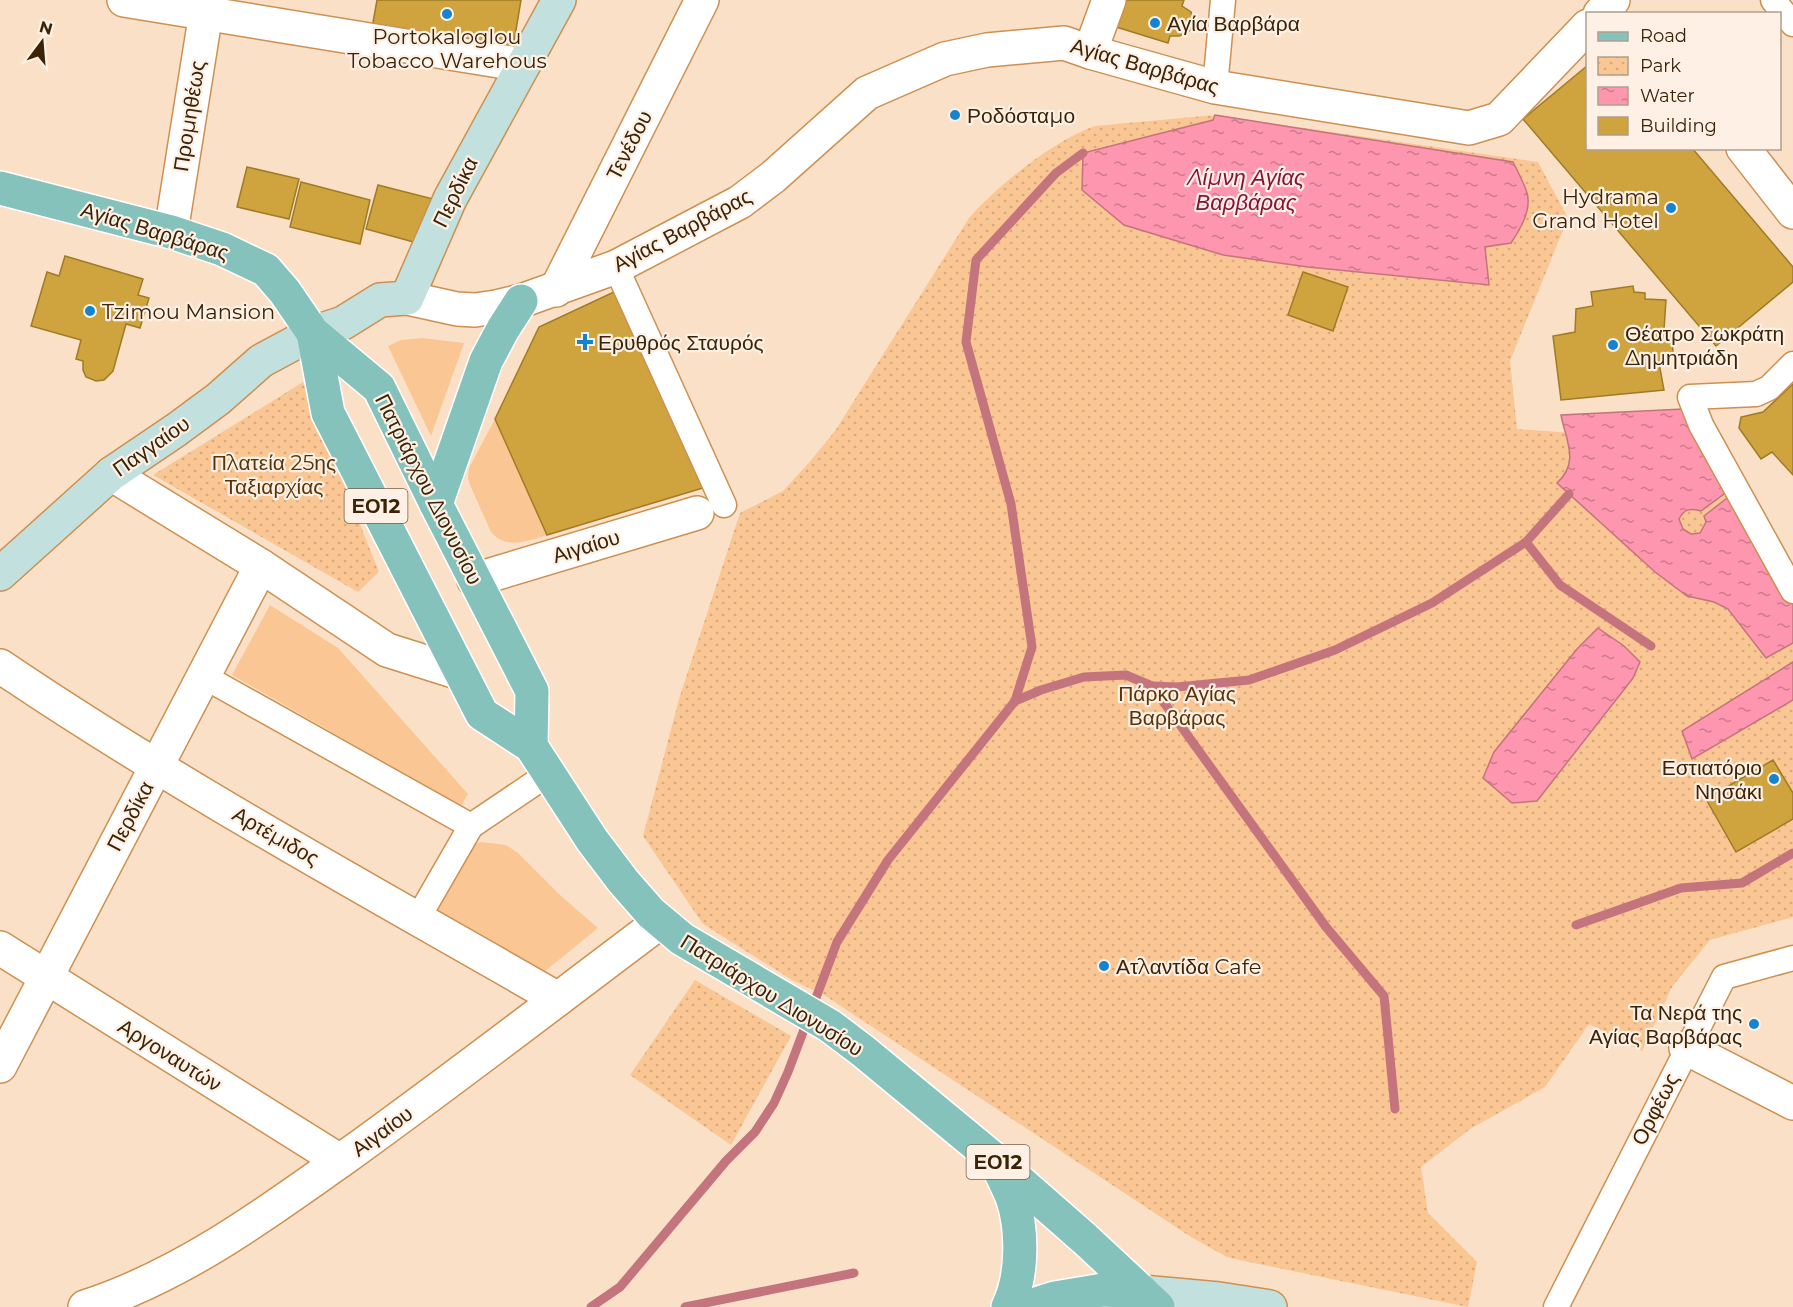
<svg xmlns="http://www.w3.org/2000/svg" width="1793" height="1307" font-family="Montserrat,sans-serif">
<defs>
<pattern id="park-dots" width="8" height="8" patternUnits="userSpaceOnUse" patternTransform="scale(1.5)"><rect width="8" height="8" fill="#fac694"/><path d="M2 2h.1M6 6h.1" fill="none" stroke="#d7aa7e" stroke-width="1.8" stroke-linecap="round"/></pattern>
<pattern id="water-ripples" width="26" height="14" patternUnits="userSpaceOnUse" patternTransform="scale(1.5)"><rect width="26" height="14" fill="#fd96ae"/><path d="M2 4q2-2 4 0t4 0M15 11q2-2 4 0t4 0" fill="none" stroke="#ce7a8c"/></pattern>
</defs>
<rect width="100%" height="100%" fill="#fbe0c8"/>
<g fill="#fac694">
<polygon points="423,338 464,343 431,436 388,346 401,340"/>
<path d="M495,419L547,535C528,541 506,550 491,532L470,485L468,478L469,468Z"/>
<polygon points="270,605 338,648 468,794 461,806 232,675"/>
<polygon points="481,842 506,845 518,853 561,896 598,928 544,972 433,909 474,844"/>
</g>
<g fill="url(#park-dots)">
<path d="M1215,115L1538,162L1568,218L1510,361L1517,429L1573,433L1701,425L1793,591V917L1710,940L1672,987L1642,1051L1589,1024L1545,1087L1470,1129L1421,1167L1428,1213L1477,1262L1468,1307L1244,1261L1227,1257L1191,1237L824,995L792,980L703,924L643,836L679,699L740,513L783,491L807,465L835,431L969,218C997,186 1054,140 1095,126Z"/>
<polygon points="303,382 379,572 358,592 153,475"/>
<polygon points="695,980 791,1036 731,1145 630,1075"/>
</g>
<g fill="url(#water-ripples)" stroke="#c3747c" stroke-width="1.5">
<path d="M1215,115L1513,162C1518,172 1524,183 1527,193C1532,210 1520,230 1511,243L1485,247L1489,285L1308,267L1223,255L1124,225L1082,190L1083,153L1213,120Z"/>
<path d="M1683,409L1728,491L1701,511C1690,508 1684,509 1679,519L1683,529L1691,534L1700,533L1706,522L1704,516L1731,495L1781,577L1793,605V643L1766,658L1728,609L1714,602L1687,596L1655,572L1557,483C1580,462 1566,441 1561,415Z"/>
<polygon points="1598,628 1624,646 1640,662 1633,678 1537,801 1512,803 1483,778 1494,752 1577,649"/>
<polygon points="1793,662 1793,700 1692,759 1682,731"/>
</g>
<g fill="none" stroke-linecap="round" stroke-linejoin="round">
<g stroke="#c3747c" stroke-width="9">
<polyline points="1526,542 1560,585 1651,646"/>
<polyline points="1152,686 1177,687 1249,680 1335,650 1432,603 1526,542 1569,494"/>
<polyline points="1015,701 1041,690 1084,677 1126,675 1152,686 1326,927 1384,996 1395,1109"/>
<polyline points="1576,925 1681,888 1742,883 1793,853"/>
<polyline points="591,1307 620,1287 726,1161 755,1132 774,1103 788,1072 837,942 888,860 1015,701 1032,647 1011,504 966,342 976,260 1056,173 1083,153"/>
<polyline points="685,1307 854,1273"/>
</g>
</g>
<g fill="#cfa43f" stroke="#9f7b26" stroke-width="1.5">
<polygon points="377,0 521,0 512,54 372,28"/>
<polygon points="1123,0 1184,0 1182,6 1191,12 1193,20 1192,28 1187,33 1179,36 1170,36 1168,43 1116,27"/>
<polygon points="1588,65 1588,148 1692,148 1793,267 1793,282 1716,346 1523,119"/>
<polygon points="247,167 299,179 289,219 237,207"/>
<polygon points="301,182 370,200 360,244 290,227"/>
<polygon points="378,185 433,199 421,244 366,229"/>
<polygon points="65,256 143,279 138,295 149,298 140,328 126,324 113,371 104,380 96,381 86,377 83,370 83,361 76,359 81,340 31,326 47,272 59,276"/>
<polygon points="1303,272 1348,287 1333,331 1288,315"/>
<polygon points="1633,286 1634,292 1645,293 1645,299 1666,300 1664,330 1672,332 1673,354 1659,363 1664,390 1561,400 1553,336 1575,332 1576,309 1593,306 1591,292"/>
<polygon points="616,291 706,487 547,535 495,419 539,327"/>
<polygon points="1793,384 1793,475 1772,452 1761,459 1739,428 1741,417 1763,412"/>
<polygon points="1773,760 1793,793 1793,819 1736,852 1706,799"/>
</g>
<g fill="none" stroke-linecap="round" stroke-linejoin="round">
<defs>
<g id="pedestrian">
<polyline points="1773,0 1793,24"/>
<polyline points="1215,87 1223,0"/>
<polyline points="616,267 724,505"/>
<polyline points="1793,364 1769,388 1756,394 1690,397 1701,425 1793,591"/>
<polyline points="203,676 471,826 548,774"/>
<polyline points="418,918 471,826"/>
<polyline points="1556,1307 1724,977 1793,958"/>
</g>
<g id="minor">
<polyline points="124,0 523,65"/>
<polyline points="1600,14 1613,0"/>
<polyline points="1090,52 1109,0"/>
<polyline points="1743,148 1793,212"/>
<polyline points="171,232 208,0"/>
<polyline points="556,290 702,0"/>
<polyline points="407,298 457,309 475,310 496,307 521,301 616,267 740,202 773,177 867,93 945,59 987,50 1064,43 1090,52 1215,87 1469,128 1499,119 1588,26"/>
<polyline points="111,474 261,566 387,650 460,673"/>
<polyline points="474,580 697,513"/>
<path d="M0,666C179,787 370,891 558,999"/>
<polyline points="0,948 340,1161"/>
<polyline points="1686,1048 1793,1103"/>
<polyline points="0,1066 261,566"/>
<path d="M85,1307C181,1276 266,1214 347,1156C453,1080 556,1000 660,922"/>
</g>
<g id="secondary">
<polyline points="0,574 111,474 176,430 218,399 261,361 313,333 343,323 380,300 407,298 450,199 559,0"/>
<polyline points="1142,1292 1219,1299 1270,1307"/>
</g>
<g id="primary">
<polyline points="0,188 171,232 222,249 266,270 285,292 313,333 379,388 436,504 532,691 531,746"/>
<polyline points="313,333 328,413 482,714 531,746 592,840 623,881 651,913 682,939 830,1026 863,1051 995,1160 1085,1239 1158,1307"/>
<polyline points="436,504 486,361 503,329 521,301"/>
<path d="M998,1167C1003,1177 1008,1187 1012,1197C1023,1229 1023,1276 1008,1307"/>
<polyline points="1027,1307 1055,1298 1103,1290 1142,1292"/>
</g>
</defs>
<use href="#pedestrian" stroke="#cd9051" stroke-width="27"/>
<use href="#minor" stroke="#cd9051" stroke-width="36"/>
<use href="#secondary" stroke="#cd9051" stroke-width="36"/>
<use href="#primary" stroke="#fff" stroke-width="36"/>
<use href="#pedestrian" stroke="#fff" stroke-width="24"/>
<use href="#minor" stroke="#fff" stroke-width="33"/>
<use href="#secondary" stroke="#c2e0dd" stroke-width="33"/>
<use href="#primary" stroke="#85c2bc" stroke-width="33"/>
</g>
<g fill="#1584ce" stroke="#fef0e4" stroke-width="2">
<circle cx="447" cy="14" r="6"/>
<circle cx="1155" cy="23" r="6"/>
<circle cx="955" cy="115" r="6"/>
<circle cx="1671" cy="208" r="6"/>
<circle cx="90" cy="311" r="6"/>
<path d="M582 333h6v6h6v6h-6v6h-6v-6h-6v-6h6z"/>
<circle cx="1613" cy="345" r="6"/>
<circle cx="1774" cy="779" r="6"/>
<circle cx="1104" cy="966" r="6"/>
<circle cx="1754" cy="1024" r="6"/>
</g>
<g text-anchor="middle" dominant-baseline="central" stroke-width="4.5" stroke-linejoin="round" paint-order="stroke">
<g fill="#fef0e4" stroke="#766049" stroke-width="1.5">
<rect x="344.5" y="489" width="63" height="34" rx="4.5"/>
<rect x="966.5" y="1145" width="63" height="34" rx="4.5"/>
</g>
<g font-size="20" font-weight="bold" fill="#3b2307">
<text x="376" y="506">ΕΟ12</text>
<text x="998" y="1162">ΕΟ12</text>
</g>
<g font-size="21" fill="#3b2307" stroke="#fef0e4" text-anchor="start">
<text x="1167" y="23">Αγία Βαρβάρα</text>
<text x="447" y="36" text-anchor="middle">Portokaloglou<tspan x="447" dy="24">Tobacco Warehous</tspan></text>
<text x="967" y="115">Ροδόσταμο</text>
<text x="1659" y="196" text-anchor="end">Hydrama<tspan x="1659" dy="24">Grand Hotel</tspan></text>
<text x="102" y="311">Tzimou Mansion</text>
<text x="1625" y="333">Θέατρο Σωκράτη<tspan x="1625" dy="24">Δημητριάδη</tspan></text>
<text x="598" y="342">Ερυθρός Σταυρός</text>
<text x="1762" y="767" text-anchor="end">Εστιατόριο<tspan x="1762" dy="24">Νησάκι</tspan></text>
<text x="1116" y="966">Ατλαντίδα Cafe</text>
<text x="1742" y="1012" text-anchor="end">Τα Νερά της<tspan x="1742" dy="24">Αγίας Βαρβάρας</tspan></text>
</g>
<g font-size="21" fill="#3b2307" stroke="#fef0e4">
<text transform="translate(1145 66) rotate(16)">Αγίας Βαρβάρας</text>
<text transform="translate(189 116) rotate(-81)">Προμηθέως</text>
<text transform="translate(629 145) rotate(-63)">Τενέδου</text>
<text transform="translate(455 192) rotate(-64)">Περδίκα</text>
<text transform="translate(682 230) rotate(-28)">Αγίας Βαρβάρας</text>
<text transform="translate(155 231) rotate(17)">Αγίας Βαρβάρας</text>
<text transform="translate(151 446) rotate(-35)">Παγγαίου</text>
<text transform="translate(429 489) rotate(63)">Πατριάρχου Διονυσίου</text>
<text transform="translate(586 546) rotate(-17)">Αιγαίου</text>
<text transform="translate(130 816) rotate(-62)">Περδίκα</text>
<text transform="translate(276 836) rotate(30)">Αρτέμιδος</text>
<text transform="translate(772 995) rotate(32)">Πατριάρχου Διονυσίου</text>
<text transform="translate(170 1055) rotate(32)">Αργοναυτών</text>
<text transform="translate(1655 1109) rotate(-63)">Ορφέως</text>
<text transform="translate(382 1131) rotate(-36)">Αιγαίου</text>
</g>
<g font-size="21" fill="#583408" stroke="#fef0e4">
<text x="274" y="462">Πλατεία 25ης<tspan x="274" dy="24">Ταξιαρχίας</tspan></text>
<text x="1177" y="693">Πάρκο Αγίας<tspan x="1177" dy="24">Βαρβάρας</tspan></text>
</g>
<g font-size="22" font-style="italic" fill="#86123e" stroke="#fef0e4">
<text x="1246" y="177">Λίμνη Αγίας<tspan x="1246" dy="25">Βαρβάρας</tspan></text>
</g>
</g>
<rect x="1586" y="12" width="195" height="138" fill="#fef0e4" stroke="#b09e8c" stroke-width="1.5"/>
<rect x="1598" y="32" width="30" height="9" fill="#85c2bc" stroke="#b09e8c" stroke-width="1.5"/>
<text x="1640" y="42" font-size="18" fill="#3b2307">Road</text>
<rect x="1598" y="57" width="30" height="18" fill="url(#park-dots)" stroke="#b09e8c" stroke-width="1.5"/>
<text x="1640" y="72" font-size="18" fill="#3b2307">Park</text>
<rect x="1598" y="87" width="30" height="18" fill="url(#water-ripples)" stroke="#b09e8c" stroke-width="1.5"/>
<text x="1640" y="102" font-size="18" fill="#3b2307">Water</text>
<rect x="1598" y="117" width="30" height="18" fill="#cfa43f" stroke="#b09e8c" stroke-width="1.5"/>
<text x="1640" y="132" font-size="18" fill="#3b2307">Building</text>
<g transform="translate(42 42) rotate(16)" stroke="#fef0e4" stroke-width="4.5" paint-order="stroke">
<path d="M0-4.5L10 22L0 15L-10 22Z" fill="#3b2307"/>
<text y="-9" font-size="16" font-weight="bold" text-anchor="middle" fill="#3b2307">N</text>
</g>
</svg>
